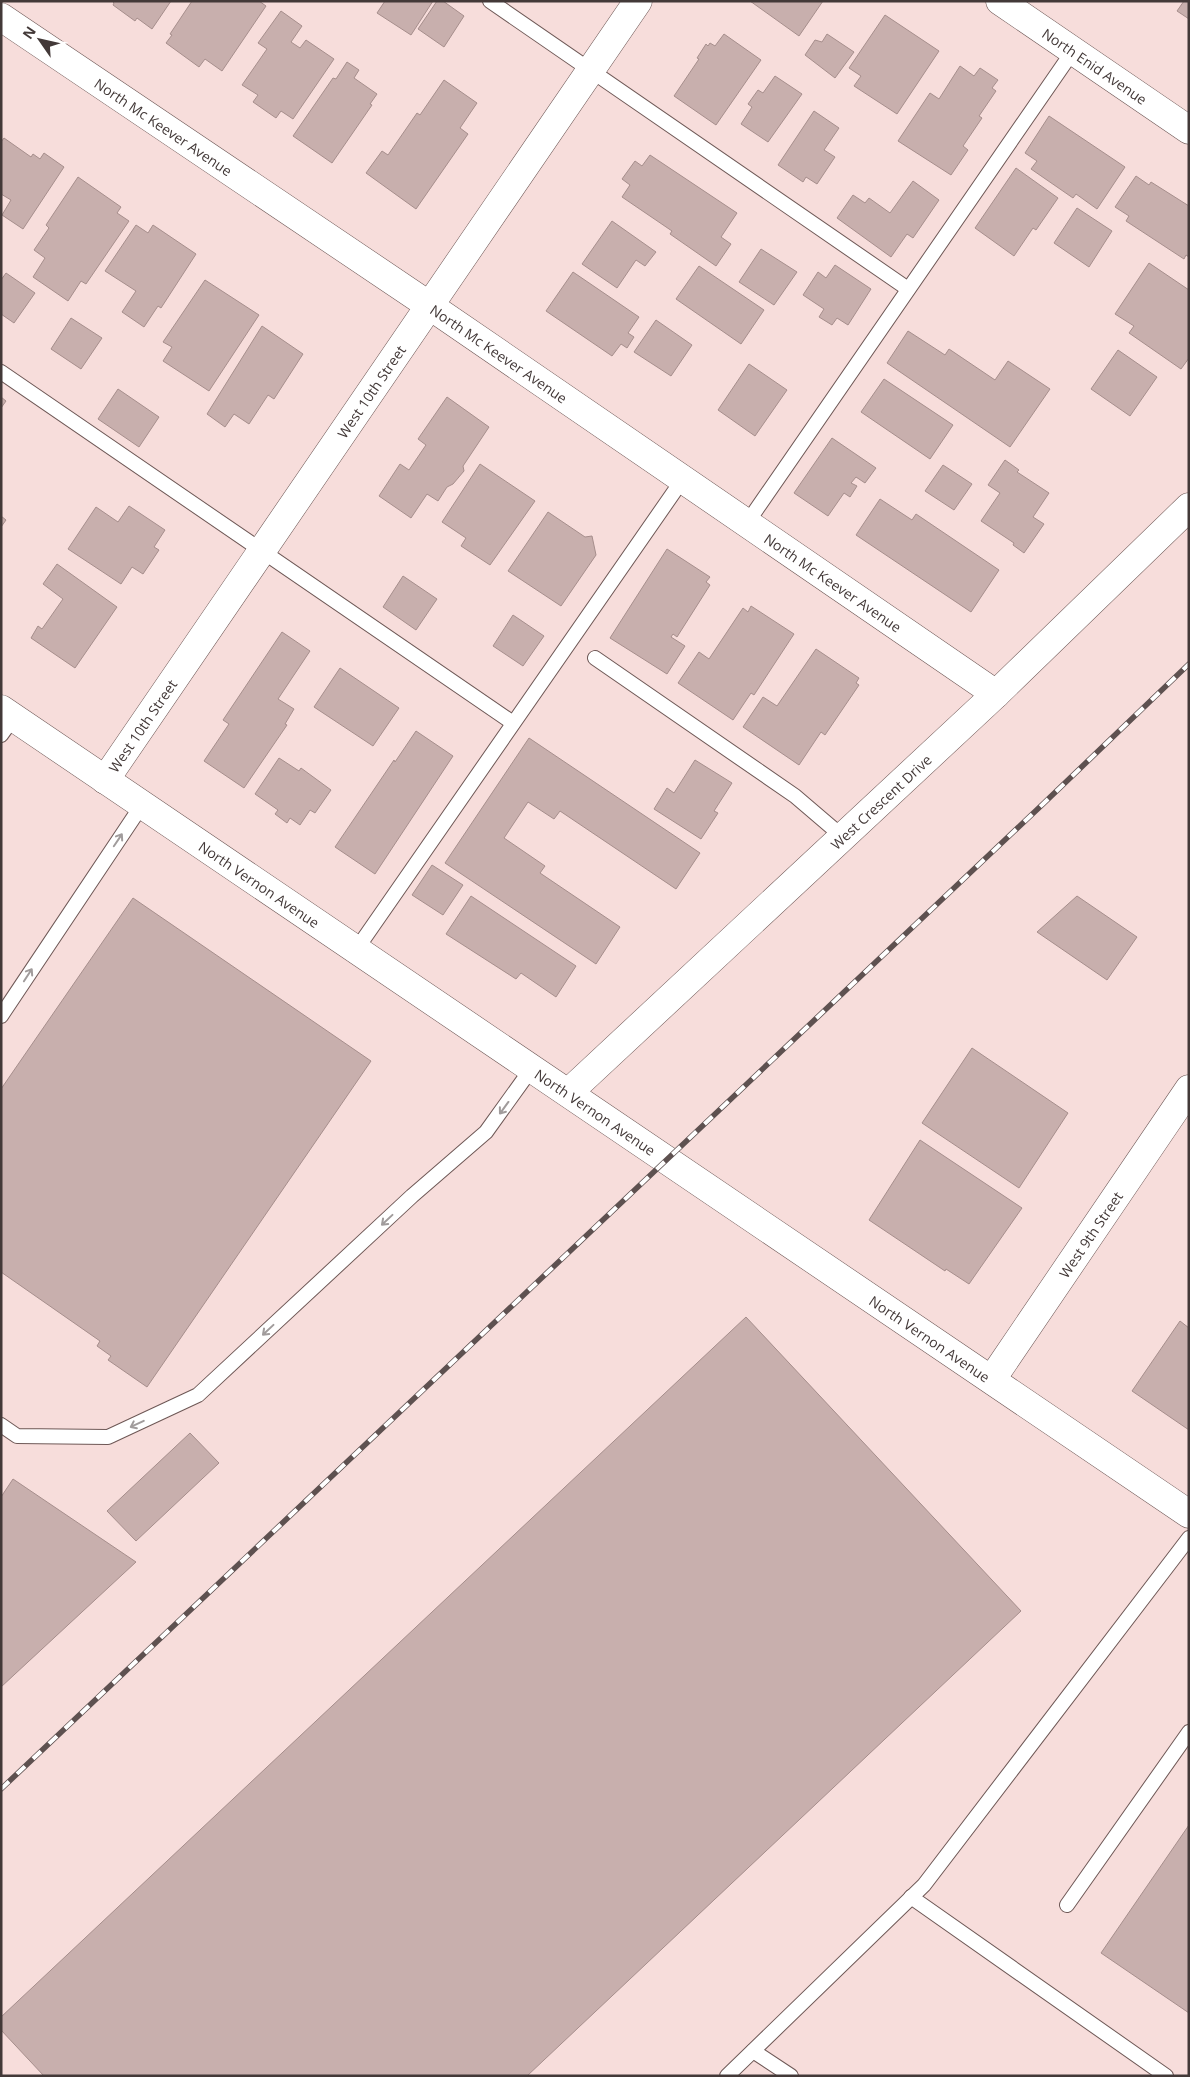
<svg xmlns="http://www.w3.org/2000/svg" width="1190" height="2077" font-family="'Open Sans',sans-serif">
<rect width="100%" height="100%" fill="#f7dddb"/>
<g fill="#c8afad" stroke="#a68e8c">
<polygon points="112,1 171,1 152,29 137,18 135,21 113,5 114,3"/>
<polygon points="192,1 259,1 266,6 222,71 205,59 199,67 166,43 172,35 170,34"/>
<polygon points="385,1 433,1 411,35 377,13"/>
<polygon points="437,1 443,1 464,16 444,47 418,29"/>
<polygon points="750,1 823,1 799,36"/>
<polygon points="1184,1 1189,1 1189,19 1177,11"/>
<polygon points="281,11 302,26 291,42 300,48 306,40 334,59 293,119 281,111 276,118 253,102 258,95 242,85 267,49 258,43"/>
<polygon points="885,15 939,51 897,114 854,86 861,76 849,68"/>
<polygon points="724,34 761,60 716,125 674,96 699,59 697,58 706,44 708,46 710,43 715,46"/>
<polygon points="827,34 854,52 835,78 805,55 815,40 822,42"/>
<polygon points="347,62 359,70 354,78 377,94 370,104 372,105 332,163 293,136 333,78 336,79"/>
<polygon points="960,66 974,76 980,68 998,80 992,88 996,91 979,116 982,118 963,146 968,150 951,175 898,141 930,93 939,99"/>
<polygon points="775,76 802,94 768,142 741,124 752,107 748,104 758,90 763,93"/>
<polygon points="444,80 477,103 460,128 468,134 416,209 366,173 382,151 388,155 417,113 420,115"/>
<polygon points="814,111 839,128 824,150 835,157 817,184 806,177 803,182 778,165"/>
<polygon points="1049,116 1125,167 1097,209 1076,194 1073,198 1031,169 1037,161 1025,153"/>
<polygon points="4,138 31,157 33,154 40,159 44,153 64,167 23,229 2,215 11,200 1,194 1,142"/>
<polygon points="650,155 737,213 721,237 731,244 716,266 670,234 672,231 622,197 630,185 622,179 635,161 642,166"/>
<polygon points="1016,168 1058,198 1036,230 1033,228 1014,256 975,228"/>
<polygon points="1136,176 1149,185 1151,182 1189,206 1189,257 1186,255 1184,259 1126,221 1129,216 1115,207"/>
<polygon points="78,177 121,207 117,213 129,221 86,284 81,281 68,301 33,277 45,258 34,250 49,228 46,225"/>
<polygon points="913,181 939,200 913,238 907,234 891,257 837,218 853,195 865,203 869,198 890,213"/>
<polygon points="1077,208 1112,231 1089,267 1054,243"/>
<polygon points="612,221 656,252 645,266 636,260 617,288 582,264"/>
<polygon points="136,225 148,233 153,225 196,254 161,308 158,306 144,327 122,312 136,291 105,271"/>
<polygon points="761,249 797,272 774,305 739,282"/>
<polygon points="1149,263 1189,290 1189,358 1181,369 1129,333 1134,326 1115,314"/>
<polygon points="835,265 871,289 848,325 837,318 832,325 819,317 824,309 803,295 818,272 826,278"/>
<polygon points="699,266 764,310 741,344 676,299"/>
<polygon points="573,272 639,317 628,333 634,337 627,348 621,344 612,356 546,311"/>
<polygon points="6,273 35,293 14,323 1,314 1,280"/>
<polygon points="205,280 259,315 209,391 163,361 172,347 163,342"/>
<polygon points="71,318 102,338 81,369 51,349"/>
<polygon points="656,320 692,345 671,376 634,352"/>
<polygon points="262,326 303,354 274,399 268,395 249,424 234,414 225,427 207,414"/>
<polygon points="908,331 945,355 949,349 995,380 1008,361 1050,389 1010,447 887,363"/>
<polygon points="1118,350 1157,377 1130,416 1091,389"/>
<polygon points="749,364 787,390 755,436 718,410"/>
<polygon points="884,379 953,425 930,459 861,412"/>
<polygon points="118,389 159,417 139,447 98,419"/>
<polygon points="1,397 6,401 1,408"/>
<polygon points="447,397 489,427 463,466 464,471 453,484 447,487 438,501 427,494 411,518 379,496 400,464 409,470 426,445 418,439"/>
<polygon points="832,438 876,468 865,483 856,477 851,483 857,486 850,497 844,493 828,516 794,493"/>
<polygon points="1005,460 1019,470 1017,472 1049,493 1033,517 1044,524 1024,553 1013,545 1014,543 981,521 1000,493 988,485"/>
<polygon points="480,464 535,501 490,565 461,546 466,538 442,522"/>
<polygon points="943,465 972,484 954,510 925,491"/>
<polygon points="880,499 912,520 916,514 999,570 971,612 856,535"/>
<polygon points="129,506 165,530 154,547 159,550 143,574 132,567 121,584 68,549 96,507 118,522"/>
<polygon points="548,512 585,537 592,536 596,555 561,606 508,571"/>
<polygon points="1,516 6,520 1,527"/>
<polygon points="667,549 710,577 706,582 710,585 677,637 673,634 671,637 685,646 667,674 610,638"/>
<polygon points="57,564 117,607 75,668 31,638 38,626 42,629 63,599 43,584"/>
<polygon points="403,576 437,599 416,630 383,607"/>
<polygon points="751,606 794,634 754,695 751,693 733,720 678,683 699,652 709,659 743,608 748,612"/>
<polygon points="513,615 544,636 523,666 493,646"/>
<polygon points="282,632 310,651 278,699 294,709 285,724 287,725 244,788 204,761 229,724 223,720"/>
<polygon points="816,649 859,678 856,683 859,685 825,735 821,732 799,765 743,727 763,697 777,706"/>
<polygon points="340,668 399,708 373,746 314,707"/>
<polygon points="416,731 453,756 375,874 335,847 394,760 395,762"/>
<polygon points="529,738 700,853 676,889 560,811 554,819 528,802 504,838 545,866 540,873 620,927 596,964 445,863"/>
<polygon points="279,758 299,771 301,768 331,790 315,813 310,810 300,825 290,818 287,823 275,814 278,810 255,794"/>
<polygon points="695,760 732,783 714,811 718,813 701,839 654,809 667,788 674,793"/>
<polygon points="432,865 463,885 443,915 412,895"/>
<polygon points="471,896 576,966 556,997 521,973 516,979 446,934"/>
<polygon points="1077,896 1137,937 1107,980 1037,932"/>
<polygon points="133,898 371,1061 147,1387 108,1360 111,1356 97,1346 100,1341 1,1272 1,1089"/>
<polygon points="972,1048 1068,1113 1019,1188 922,1123"/>
<polygon points="920,1140 1022,1208 969,1284 946,1269 945,1271 869,1220"/>
<polygon points="746,1317 1021,1611 527,2076 44,2076 1,2030 1,2017"/>
<polygon points="1180,1321 1189,1328 1189,1430 1132,1391"/>
<polygon points="190,1433 219,1463 136,1541 107,1511"/>
<polygon points="13,1479 136,1562 1,1687 1,1497"/>
<polygon points="1189,1825 1189,2013 1101,1953"/>
</g>
<g fill="none" stroke-linecap="round" stroke-linejoin="round">
<defs>
<g id="service">
<polyline points="490,1 908,289"/>
<polyline points="1,372 513,723"/>
<polyline points="747,523 1073,51"/>
<polyline points="595,658 795,796 843,837"/>
<polyline points="1,735 14,717"/>
<polyline points="356,950 683,479"/>
<polyline points="1,1016 142,805"/>
<polyline points="1,1425 17,1436 108,1437 198,1395 412,1196 486,1132 532,1068"/>
<polyline points="911,1897 1166,2076"/>
<polyline points="1067,1905 1189,1732"/>
<polyline points="753,2051 791,2076"/>
<polyline points="727,2076 924,1885 1189,1538"/>
</g>
<g id="minor">
<path id="s1" d="M1000,1L1189,130"/>
<path id="s2" d="M1,17L430,306L996,694"/>
<path id="s3" d="M105,780L638,1"/>
<path id="s4" d="M569,1092L996,694L1189,507"/>
<path id="s5" d="M992,1379L1189,1089"/>
</g>
<g id="tertiary">
<path id="s6" d="M1,709L1189,1514"/>
</g>
</defs>
<use href="#service" stroke="#6e5856" stroke-width="16"/>
<use href="#minor" stroke="#6e5856" stroke-width="29"/>
<use href="#tertiary" stroke="#6e5856" stroke-width="29"/>
<use href="#service" stroke="#fff" stroke-width="14"/>
<use href="#minor" stroke="#fff" stroke-width="28"/>
<use href="#tertiary" stroke="#fff" stroke-width="28"/>
<defs>
<polyline id="rail" points="1,1789 1044,803 1189,664"/>
</defs>
<use href="#rail" stroke="#5e5150" stroke-width="5.5"/>
<use href="#rail" stroke="#fff" stroke-width="4" stroke-dasharray="11" stroke-linecap="butt"/>
</g>
<defs><path id="oneway-shaft" d="M-6 0H5M1.5-3L5.5 0L1.5 3" fill="none" stroke-width="1.6" stroke-linecap="round" stroke-linejoin="round" transform="scale(1.25)"/></defs>
<g stroke="#a19c9c">
<use href="#oneway-shaft" transform="translate(118 840) rotate(-56)"/>
<use href="#oneway-shaft" transform="translate(28 975) rotate(-57)"/>
<use href="#oneway-shaft" transform="translate(504 1108) rotate(126)"/>
<use href="#oneway-shaft" transform="translate(387 1220) rotate(137)"/>
<use href="#oneway-shaft" transform="translate(268 1330) rotate(137)"/>
<use href="#oneway-shaft" transform="translate(137 1424) rotate(155)"/>
</g>
<g text-anchor="middle" dominant-baseline="central" stroke-width="5" stroke-linejoin="round" paint-order="stroke">
<g font-size="14" fill="#433938" stroke="#fff">
<text stroke="none"><textPath href="#s1" startOffset="115">North Enid Avenue</textPath></text>
<text stroke="none"><textPath href="#s2" startOffset="196">North Mc Keever Avenue</textPath></text>
<text stroke="none"><textPath href="#s2" startOffset="601">North Mc Keever Avenue</textPath></text>
<text stroke="none"><textPath href="#s3" startOffset="471">West 10th Street</textPath></text>
<text stroke="none"><textPath href="#s2" startOffset="1006">North Mc Keever Avenue</textPath></text>
<text stroke="none"><textPath href="#s3" startOffset="66">West 10th Street</textPath></text>
<text stroke="none"><textPath href="#s4" startOffset="426">West Crescent Drive</textPath></text>
<text stroke="none"><textPath href="#s6" startOffset="312">North Vernon Avenue</textPath></text>
<text stroke="none"><textPath href="#s6" startOffset="718">North Vernon Avenue</textPath></text>
<text stroke="none"><textPath href="#s5" startOffset="175">West 9th Street</textPath></text>
<text stroke="none"><textPath href="#s6" startOffset="1122">North Vernon Avenue</textPath></text>
</g>
</g>
<rect width="1190" height="2077" fill="none" stroke="#433938" stroke-width="5"/>
<g transform="translate(40 40) rotate(304)" stroke="#ffffff" stroke-width="4" paint-order="stroke">
<path d="M0-4L9 19L0 12L-9 19Z" fill="#433938"/>
<text y="-8" font-size="14" font-weight="bold" text-anchor="middle" fill="#433938">N</text>
</g>
</svg>
